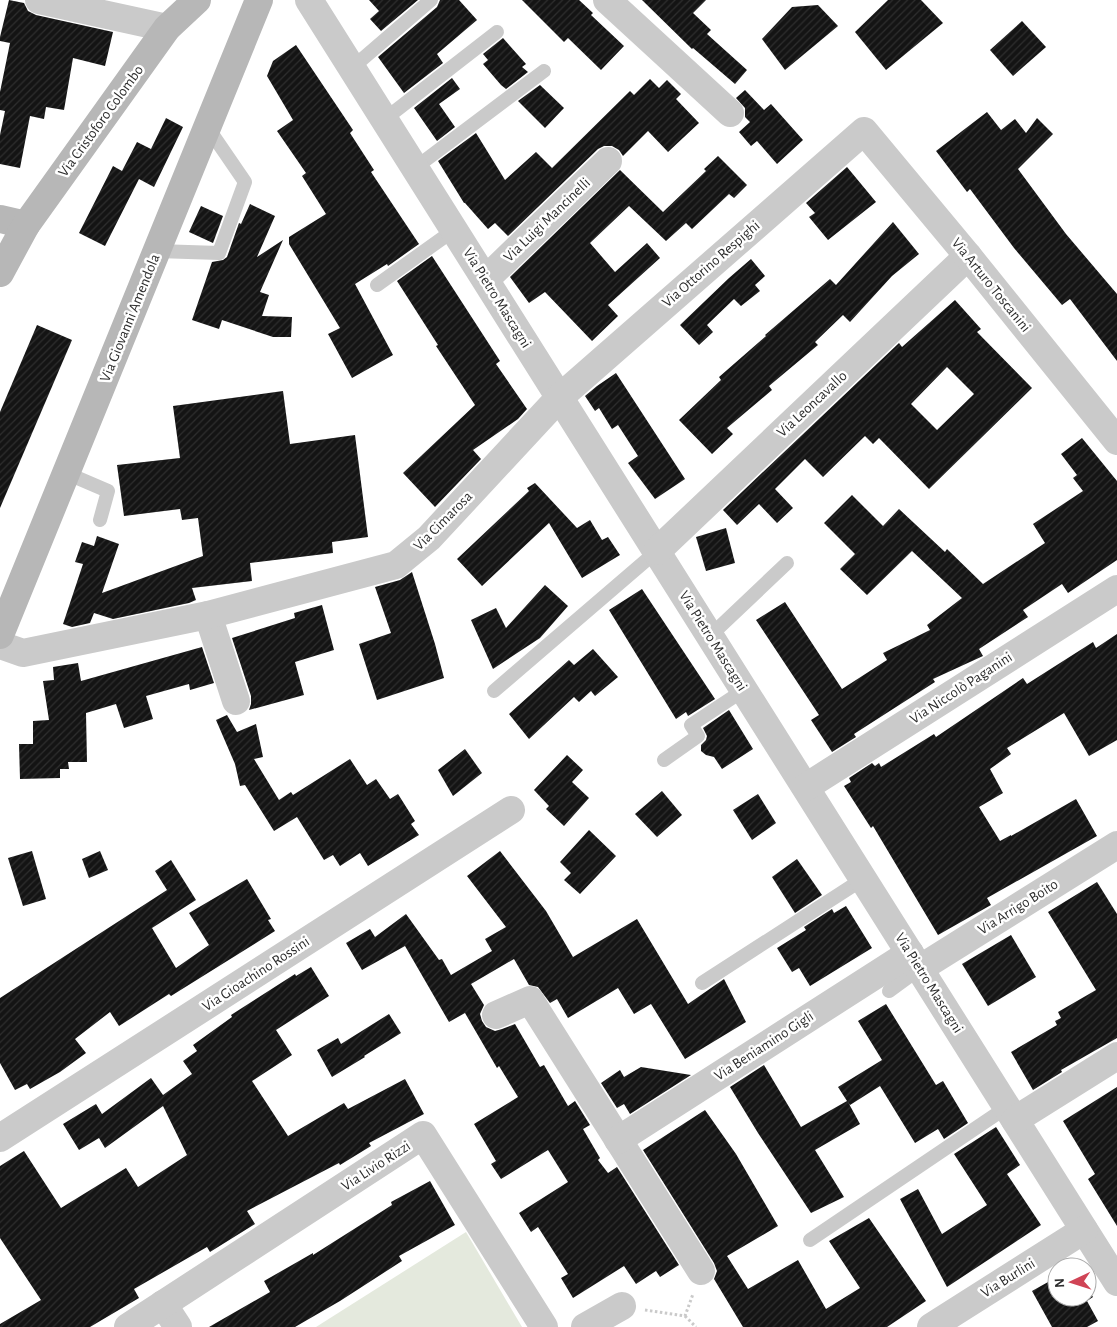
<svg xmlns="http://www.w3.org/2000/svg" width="1117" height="1327" font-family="'Alegreya Sans',sans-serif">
<defs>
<pattern id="building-hatch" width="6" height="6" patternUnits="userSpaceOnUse" patternTransform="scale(1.25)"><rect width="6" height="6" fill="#141414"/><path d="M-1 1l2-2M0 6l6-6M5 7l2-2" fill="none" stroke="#2e2e2e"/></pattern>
</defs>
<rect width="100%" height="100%" fill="#fff"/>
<polygon fill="#e4e9dd" points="466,1232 522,1327 316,1327"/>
<g fill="url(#building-hatch)" fill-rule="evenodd">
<polygon points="9,0 24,3 28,11 36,15 113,32 105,66 73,58 64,110 46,107 44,119 30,116 20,168 0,164 0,135 5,111 0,110 0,92 10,43 0,41 0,37"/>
<polygon points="369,0 418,0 381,31 370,19 379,11"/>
<polygon points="440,0 459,0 477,20 437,54 443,63 404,93 378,57 437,7"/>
<polygon points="522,0 579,0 593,13 591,15 624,46 601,70 568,38 564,42"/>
<polygon points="642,0 706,0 693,13 711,30 707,34 747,70 735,84 693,48 692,49"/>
<polygon points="888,0 921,0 943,23 886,70 855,32"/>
<polygon points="818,5 838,26 785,70 762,39 792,7"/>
<polygon points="1022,21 1046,47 1013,76 990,50"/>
<polygon points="503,38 526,64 522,67 528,72 506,89 501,85 483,64 488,60 483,54"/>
<polygon points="296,45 353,130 350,133 374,170 371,172 419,244 388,266 387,264 355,284 393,355 352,378 328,334 340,328 289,244 289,237 326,214 302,176 306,173 277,131 293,120 267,76 273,61"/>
<polygon points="452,78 460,89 439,104 455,127 437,141 414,108"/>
<polygon points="650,79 659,88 667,80 681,94 676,99 699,123 668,152 648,131 623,156 619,150 612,146 604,146 598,149 508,236 495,223 488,229 465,203 464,203 438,161 476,133 505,180 536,152 552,168 630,91 634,95"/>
<polygon points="540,85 564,108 545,128 518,101"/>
<polygon points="745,90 764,110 771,104 803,140 777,164 757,141 751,146 739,132 750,122 745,117 745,108 736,98"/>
<polygon points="987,112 1001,130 1015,119 1026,133 1037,118 1053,134 1018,169 1066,234 1117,294 1117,361 1070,299 1062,305 1014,248 970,189 967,192 936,151"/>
<polygon points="166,118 183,127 154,187 139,179 105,246 79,233 113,166 122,171 137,142 151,149"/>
<polygon points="718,156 747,185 734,198 729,194 692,229 686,223 666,241 629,206 590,243 615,272 647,243 660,258 608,305 618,316 592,341 545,292 529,303 510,277 620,170 663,212 706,171 704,169"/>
<polygon points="847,167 876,202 828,240 809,217 815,213 806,203"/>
<polygon points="250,204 275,216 257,257 283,240 260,292 269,295 262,316 292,317 291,337 273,337 222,320 219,329 192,320 212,262 223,260 227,257 239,223 241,224"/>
<polygon points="201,206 223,216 213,243 189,232"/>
<polygon points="893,222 919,254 892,276 850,322 843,315 815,342 818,345 769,386 772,390 727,428 733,434 712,454 679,420 721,380 719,377 766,336 765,335 830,279 836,285"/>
<polygon points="432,256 500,361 496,364 527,409 518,419 473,450 481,459 435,507 403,473 475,405 436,346 438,345 397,281"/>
<polygon points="751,259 765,276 755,285 760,291 741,306 734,299 707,325 713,332 699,345 680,325 729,278"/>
<path d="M955,300L981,329L977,332L1032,388L929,489L879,438L873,444L865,436L823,477L805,459L775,489L793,508L777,523L759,504L737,525L723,510L899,343L902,347ZM947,367L974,394L937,430L911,404Z"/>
<polygon points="37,325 72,340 0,508 0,412"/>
<polygon points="616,373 685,479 655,499 628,463 638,456 618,425 612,429 599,408 595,411 585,396 597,386"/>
<polygon points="283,391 290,444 355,435 368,537 332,542 333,553 250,563 252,581 192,588 196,600 189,603 113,619 94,613 90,623 72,627 63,624 83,564 75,562 82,542 94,546 97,536 119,544 102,593 203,556 198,518 182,520 180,509 124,516 117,465 180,458 173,406"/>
<polygon points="1082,438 1117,481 1117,560 1068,593 1062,584 1023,610 1028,617 979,649 983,656 933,679 935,682 854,734 856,737 832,752 811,720 819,715 756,620 785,602 842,689 887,660 883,653 930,630 927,625 962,598 912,551 867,595 840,569 855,554 824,523 852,495 883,526 899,509 945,552 947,549 983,584 1045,543 1033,524 1083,491 1073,478 1077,475 1061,454"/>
<polygon points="535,483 577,528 590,520 602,540 608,537 620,555 582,578 549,523 482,586 457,559 529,491 527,488"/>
<polygon points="726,528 735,563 706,571 696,537"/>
<polygon points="412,572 435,644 444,678 377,700 359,644 391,633 375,587 400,580"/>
<polygon points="545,585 568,606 540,638 493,669 471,620 496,608 506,628"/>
<polygon points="642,589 715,699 688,716 686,712 676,719 609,610"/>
<polygon points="322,605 334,650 295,662 304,695 249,710 251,704 251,696 232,638 295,618 294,613"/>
<polygon points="1117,634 1117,740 1089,756 1064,713 1007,748 1011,754 990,769 1003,793 979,807 1000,841 1011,835 1011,836 1076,799 1097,836 987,898 991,905 938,935 873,826 871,828 844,786 851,782 849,778 872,763 875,766 879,763 881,767 934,734 936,737 1023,678 1027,684 1093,642 1096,648"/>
<polygon points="202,647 214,683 190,690 189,684 146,696 153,719 124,728 116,704 86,713 87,762 68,762 69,769 60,769 60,778 20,779 19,744 33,744 33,721 49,720 43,681 54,680 53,667 78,663 81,681"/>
<polygon points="593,649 618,677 595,696 591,691 579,702 574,697 529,739 509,714 569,660 574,665"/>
<polygon points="729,710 753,749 722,769 714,757 706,755 701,751 701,745 706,740 707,736 703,728"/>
<polygon points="227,715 237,732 256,724 263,757 254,759 279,800 291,792 293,795 350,759 367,785 376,779 390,799 398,794 415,821 411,824 419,835 368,866 360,853 340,866 333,855 324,860 297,817 274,831 245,785 240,786 235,764 216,720"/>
<polygon points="465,749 482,773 453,796 438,770"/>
<polygon points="567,755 583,770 572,782 589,798 564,826 546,809 549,806 534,790"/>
<polygon points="662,791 682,815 657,837 635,814"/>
<polygon points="758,794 776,823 752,840 733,810"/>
<polygon points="589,830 616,856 580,894 564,880 571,873 560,862"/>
<polygon points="32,851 46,899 23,906 8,858"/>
<polygon points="100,851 108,870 89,878 82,859"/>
<polygon points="500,851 546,911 573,957 637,919 688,1004 724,979 746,1022 685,1059 651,1004 634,1014 618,988 568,1018 557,999 550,1003 538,987 529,985 514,959 471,984 484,1005 480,1014 482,1021 486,1027 495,1031 502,1029 515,1024 540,1067 544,1065 568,1106 575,1101 590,1125 583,1129 600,1158 598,1160 608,1173 617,1167 679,1265 660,1277 656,1271 636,1284 624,1266 573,1298 561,1278 568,1274 538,1227 531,1232 519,1213 568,1182 548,1150 501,1179 491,1164 496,1161 474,1124 518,1097 499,1066 497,1068 465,1013 449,1022 405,946 362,970 346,943 370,929 375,937 406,914 439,960 442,959 451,975 492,951 485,939 506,927 467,876"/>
<polygon points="797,859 822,895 795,913 772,877"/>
<polygon points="171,860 196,900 152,928 176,968 209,945 189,913 247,879 271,919 268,920 275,931 171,996 169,994 119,1026 110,1012 75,1039 86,1053 60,1072 30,1089 27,1084 15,1090 0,1063 0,998 167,890 155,871"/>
<polygon points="1097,882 1117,914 1117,1038 1061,1070 1062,1072 1033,1090 1011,1052 1057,1025 1055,1021 1061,1018 1058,1012 1096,990 1048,912"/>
<polygon points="846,906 872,948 810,986 799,968 792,972 777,948 806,930 804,927 832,909 834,913"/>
<polygon points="1011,935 1036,977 988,1006 962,964"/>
<polygon points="311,967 329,996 276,1030 292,1055 252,1081 288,1136 344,1103 348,1109 405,1079 424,1114 369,1143 371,1146 340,1165 339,1163 247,1211 255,1224 210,1252 207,1247 134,1289 139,1298 90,1327 0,1327 0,1324 41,1300 0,1238 0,1166 24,1151 61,1208 126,1168 138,1187 187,1155 163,1106 105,1148 99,1138 79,1150 63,1124 96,1104 102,1114 151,1078 163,1095 192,1074 183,1061 197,1051 193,1045 232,1017 231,1015 295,974 296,976"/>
<polygon points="886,1004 936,1085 943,1081 968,1123 944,1139 938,1129 915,1143 880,1086 850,1105 848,1102 860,1124 815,1150 844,1197 811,1213 758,1133 730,1087 764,1065 801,1127 847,1101 838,1087 882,1060 858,1021"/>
<polygon points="389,1014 401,1033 364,1056 365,1057 332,1077 317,1050 338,1038 341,1044"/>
<polygon points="641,1067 691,1075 630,1114 624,1104 617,1108 601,1083 620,1070 624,1077"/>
<polygon points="1117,1087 1117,1226 1088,1179 1095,1174 1063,1121"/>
<polygon points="705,1110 736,1154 778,1226 727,1256 748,1289 798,1260 826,1309 860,1288 829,1241 869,1218 926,1301 887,1327 743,1327 714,1279 717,1271 714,1263 643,1150"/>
<polygon points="996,1127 1020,1165 1007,1174 1041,1225 947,1287 900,1199 918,1189 942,1234 987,1205 954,1154"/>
<polygon points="430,1181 455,1225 399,1256 402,1261 340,1301 295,1327 209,1327 270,1292 264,1281 313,1253 313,1255 392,1205 391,1202"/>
<polygon points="1057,1277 1057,1297 1087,1297 1087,1288 1093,1297 1087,1301 1098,1321 1087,1327 1052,1327 1032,1291"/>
</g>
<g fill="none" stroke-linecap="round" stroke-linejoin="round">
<g stroke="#cacaca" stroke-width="3" stroke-dasharray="2.5 2.5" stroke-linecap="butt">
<polyline points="645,1310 685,1316 693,1294"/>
<polyline points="685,1316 696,1327"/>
</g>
<g stroke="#cacaca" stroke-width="14">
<polyline points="352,68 431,0"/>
<polyline points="385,119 497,32"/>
<polyline points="415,168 544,71"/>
<polyline points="157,251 219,253 245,182 208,128"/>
<polyline points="377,285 454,230"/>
<polyline points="66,473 108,491 100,520"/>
<polyline points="710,636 787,563"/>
<polyline points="494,691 657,551"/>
<polyline points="664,760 698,736 691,725 744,690"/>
<polyline points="702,983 863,879"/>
<polyline points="889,991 919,969"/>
<polyline points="810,1240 1007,1107"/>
</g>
<g stroke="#cacaca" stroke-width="28">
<polyline points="39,0 167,28"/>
<polyline points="309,0 1117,1282"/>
<polyline points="607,0 730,113"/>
<polyline points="486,279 608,161"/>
<polyline points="657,551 968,256"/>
<polyline points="208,615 236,701"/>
<polyline points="0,645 23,653 208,615 396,565 429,538 559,398 864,131 968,256 1117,441"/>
<polyline points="806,787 1117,589"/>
<polyline points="919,969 1117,845"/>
<polyline points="496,1015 530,1000 701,1271"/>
<polyline points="1015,1120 1117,1056"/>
<polyline points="0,1138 511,810"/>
<polyline points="618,1140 910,953"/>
<polyline points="163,1304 178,1327"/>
<polyline points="128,1327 423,1135 544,1327"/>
<polyline points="585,1327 622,1306"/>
<polyline points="931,1327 1084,1230"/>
</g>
<g stroke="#b7b7b7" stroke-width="28">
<polyline points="0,219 26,225"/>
<polyline points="0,273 26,225 167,28 197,0"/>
<polyline points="0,635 259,0"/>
</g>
</g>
<g text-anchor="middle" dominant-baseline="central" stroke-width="5" stroke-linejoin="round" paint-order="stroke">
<g font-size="15" fill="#2d2d2d" stroke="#fff">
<text transform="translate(101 121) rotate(-54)">Via Cristoforo Colombo</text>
<text transform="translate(547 220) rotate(-44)">Via Luigi Mancinelli</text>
<text transform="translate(711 264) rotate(-41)">Via Ottorino Respighi</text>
<text transform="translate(991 285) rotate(51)">Via Arturo Toscanini</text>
<text transform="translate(497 298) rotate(58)">Via Pietro Mascagni</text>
<text transform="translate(130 318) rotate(-68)">Via Giovanni Amendola</text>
<text transform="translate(812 404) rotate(-43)">Via Leoncavallo</text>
<text transform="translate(443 521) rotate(-45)">Via Cimarosa</text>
<text transform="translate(713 641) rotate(58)">Via Pietro Mascagni</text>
<text transform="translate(961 688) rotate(-33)">Via Niccolò Paganini</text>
<text transform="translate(1018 907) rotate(-32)">Via Arrigo Boito</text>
<text transform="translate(256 974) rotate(-33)">Via Gioachino Rossini</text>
<text transform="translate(929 983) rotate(58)">Via Pietro Mascagni</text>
<text transform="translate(764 1046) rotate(-33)">Via Beniamino Gigli</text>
<text transform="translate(376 1166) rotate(-33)">Via Livio Rizzi</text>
<text transform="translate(1008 1278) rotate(-32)">Via Burlini</text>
</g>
</g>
<g transform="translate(1072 1282) rotate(266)"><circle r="24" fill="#ffffff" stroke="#ababab"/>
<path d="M0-4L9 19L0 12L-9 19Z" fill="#d04456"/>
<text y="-8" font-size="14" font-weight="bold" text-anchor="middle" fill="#2d2d2d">N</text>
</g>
</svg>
